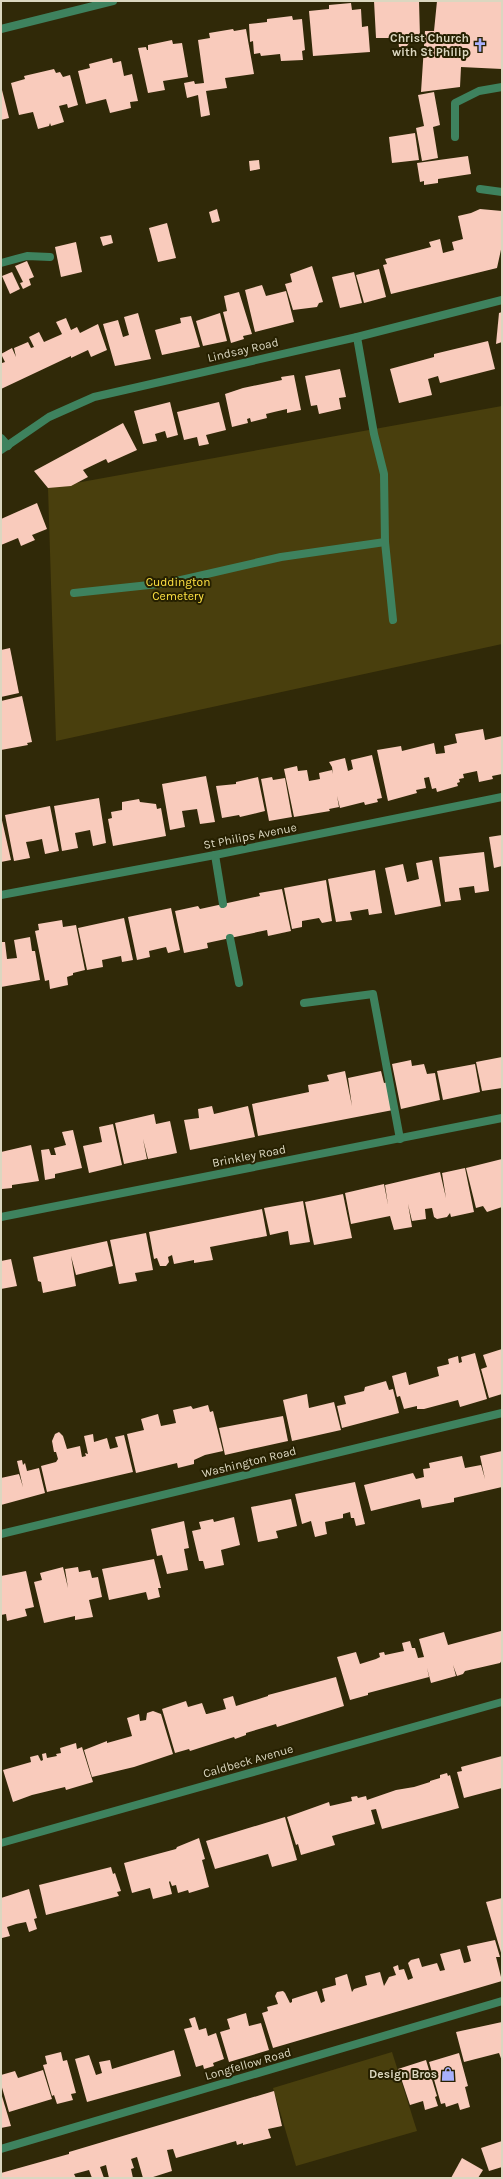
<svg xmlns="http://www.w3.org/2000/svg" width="503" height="2179" font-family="Karla,sans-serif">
<rect width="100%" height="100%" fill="#302908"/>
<g fill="#493f0d">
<polygon points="502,406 502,644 56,741 48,488"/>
<polygon points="392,2052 417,2131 296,2166 273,2088"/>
</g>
<g fill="#f9cbbc">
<polygon points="374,1 419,1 420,37 408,37 409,43 407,46 399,47 398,38 376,38"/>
<polygon points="437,1 502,1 502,69 461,67 460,87 421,92 425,31 434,31"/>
<polygon points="351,3 352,10 361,9 362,27 368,26 370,52 313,56 309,11 329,9 329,5"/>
<polygon points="292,16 293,20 302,19 305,50 302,51 303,60 281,61 280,54 261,56 260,53 254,54 253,41 250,42 249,24 267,22 267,19"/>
<polygon points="233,29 234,31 246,29 254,74 225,78 227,88 206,91 210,115 201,117 198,95 187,98 184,83 194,81 195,84 204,83 198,40 210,38 209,33"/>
<polygon points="172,40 173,44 182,43 188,77 163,81 165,90 148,93 138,48 146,47 147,50 148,50 148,45"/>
<polygon points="112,58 113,63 121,61 124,76 132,74 138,101 130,102 131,108 110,113 106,99 86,104 78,71 90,68 89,64"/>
<polygon points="54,69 56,73 60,72 63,77 70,75 78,105 68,108 67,104 59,106 64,122 51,126 50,123 49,126 38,129 33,112 19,115 11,83 25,79 24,76"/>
<polygon points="1,86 9,118 1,120"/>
<polygon points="434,92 440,125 433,127 438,158 422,161 416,128 424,126 418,95"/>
<polygon points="415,133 419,160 392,163 389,137"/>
<polygon points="468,156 471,174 438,179 438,183 424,185 424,181 420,182 417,163"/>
<polygon points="259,160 260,169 250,171 249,161"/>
<polygon points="217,209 220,221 212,223 209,212"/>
<polygon points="480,209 502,211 502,245 497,268 391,294 383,265 387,264 385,259 431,247 429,242 440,239 443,253 454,250 452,242 463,239 458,216 471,213"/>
<polygon points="167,223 176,258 158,262 149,228"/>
<polygon points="111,235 113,243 103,246 100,237"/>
<polygon points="76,242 82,272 61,277 55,247"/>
<polygon points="27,261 34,277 29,279 31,285 23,289 20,283 23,282 15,266"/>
<polygon points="312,266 323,302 319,303 317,307 293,310 285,284 292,282 290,274"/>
<polygon points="379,269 386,297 364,303 356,275"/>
<polygon points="12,272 20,289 10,294 2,276"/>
<polygon points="354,272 362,303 340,308 332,277"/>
<polygon points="262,285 266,296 286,291 294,322 255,332 245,290"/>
<polygon points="239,292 252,334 243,336 244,339 231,343 223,312 227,311 224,296"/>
<polygon points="502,312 502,342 496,344 499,313"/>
<polygon points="138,313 151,359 115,366 103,324 118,320 123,337 129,335 124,317"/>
<polygon points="220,313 227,341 203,346 196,321"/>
<polygon points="191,316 200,347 162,355 155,330 181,323 180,318"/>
<polygon points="66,318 71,330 77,327 80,333 98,324 107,350 91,357 88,350 71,358 71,356 1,389 1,360 2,363 5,362 1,354 12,348 16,357 14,348 28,342 31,348 34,347 29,337 39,332 44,342 60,335 62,334 56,322"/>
<polygon points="488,341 495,369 440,383 438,376 428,379 432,395 399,403 390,369 434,357 434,354"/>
<polygon points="340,369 346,397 339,398 341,409 319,414 317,405 311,406 305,376"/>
<polygon points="294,375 301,410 287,413 287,409 274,412 266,414 267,418 251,422 250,418 247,419 248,423 232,427 225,394 243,388 282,380 281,377"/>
<polygon points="170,402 178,435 167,438 165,431 155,434 157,441 143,444 134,411"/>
<polygon points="219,402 226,430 206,435 209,444 199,446 197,437 184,440 177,412"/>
<polygon points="123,423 137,450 108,463 106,459 83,470 88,477 71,486 48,488 34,471"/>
<polygon points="37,503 47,529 32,535 35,540 21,546 18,538 1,545 1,519"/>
<polygon points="10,648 19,693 1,697 1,650"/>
<polygon points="22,696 32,742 27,743 28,745 1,750 1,701"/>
<polygon points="483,729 485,740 502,736 502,774 492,776 493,779 479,782 477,771 463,774 464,778 459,779 460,782 457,783 458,786 437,792 436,788 432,789 429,777 424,778 426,788 416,790 417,793 388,801 377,750 401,746 402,751 434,743 436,754 445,753 444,746 457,743 455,734"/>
<polygon points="372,755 382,798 377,799 378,802 365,805 364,802 340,808 337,796 339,807 329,809 330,811 294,817 284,769 297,766 298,771 307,770 309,781 320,779 319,773 332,770 333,774 332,767 329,762 345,758 348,771 353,769 351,760"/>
<polygon points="206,776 215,822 200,824 197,809 182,811 185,827 170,830 162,784"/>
<polygon points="258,777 265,811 240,817 239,815 222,818 216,786 236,784 236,782"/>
<polygon points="272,777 273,780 285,778 292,817 269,821 261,779"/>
<polygon points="99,798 106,843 93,846 90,830 75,833 78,848 62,851 54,806"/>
<polygon points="139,799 140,802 156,804 157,809 161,808 166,836 113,846 108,819 112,818 111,812 122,810 122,802"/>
<polygon points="50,806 59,851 45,854 42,839 33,841 26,842 30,858 14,861 5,815"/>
<polygon points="1,816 11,860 1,862"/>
<polygon points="502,835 502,866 494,868 489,837"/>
<polygon points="484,852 489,891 475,893 474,886 459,888 461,900 445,902 439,857"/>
<polygon points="432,860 441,906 395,915 385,868 403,864 407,882 419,879 416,863"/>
<polygon points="375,870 382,913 369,915 368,909 350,912 352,920 336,922 328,879"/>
<polygon points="326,880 332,921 322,923 319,918 302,921 302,927 292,929 284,888"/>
<polygon points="282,889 291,931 268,936 267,930 207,943 208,948 184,953 175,911 198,906 200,909 223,904 260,896 259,893"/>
<polygon points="171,908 180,950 168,953 166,947 149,951 150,957 137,960 128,917"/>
<polygon points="124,918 133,960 122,962 121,956 102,960 103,967 87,970 78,928"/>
<polygon points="62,920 63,927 76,925 85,970 73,973 73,975 67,977 68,985 50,989 49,980 45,981 35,931 39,930 38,924"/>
<polygon points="30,937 32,951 35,951 40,980 1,987 1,942 5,942 7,959 17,958 14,940"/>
<polygon points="502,1057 502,1088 482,1091 476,1062"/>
<polygon points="411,1060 412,1066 424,1064 427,1074 435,1073 440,1100 401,1109 392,1064"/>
<polygon points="475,1064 480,1092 443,1100 437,1071"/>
<polygon points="345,1071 352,1106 348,1078 381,1071 384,1083 388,1082 393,1110 258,1136 252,1104 309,1092 308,1085 329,1081 327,1075"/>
<polygon points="212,1106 214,1114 248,1106 255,1137 190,1150 184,1120 199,1118 198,1109"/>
<polygon points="154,1114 156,1124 170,1121 177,1153 148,1159 143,1139 147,1159 124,1164 115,1123"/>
<polygon points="113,1124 122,1165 89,1173 83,1146 102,1142 99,1127"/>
<polygon points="73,1130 82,1168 55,1174 55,1178 45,1180 41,1150 49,1149 51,1155 56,1155 54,1148 66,1145 62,1132"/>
<polygon points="31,1145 39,1181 12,1185 12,1188 2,1189 1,1152"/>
<polygon points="502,1159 502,1207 487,1212 483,1206 476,1208 466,1168"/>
<polygon points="465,1168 474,1212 451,1217 450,1213 447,1217 437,1219 434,1217 432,1208 425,1209 426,1219 412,1221 408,1204 412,1227 394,1230 390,1216 351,1224 345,1193 384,1184 388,1205 385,1185 440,1172 446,1198 442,1173"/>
<polygon points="343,1194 352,1238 314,1245 305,1202"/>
<polygon points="303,1201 310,1242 290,1245 288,1231 270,1235 264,1208"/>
<polygon points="262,1209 267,1236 210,1247 213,1260 194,1263 194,1260 174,1264 172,1255 168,1257 169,1262 166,1266 160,1266 157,1258 154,1259 149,1232"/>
<polygon points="146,1233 153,1270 135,1273 137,1281 119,1284 110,1240"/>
<polygon points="107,1241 113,1266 76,1275 71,1256 76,1286 43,1293 41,1282 38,1281 33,1257"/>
<polygon points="11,1259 17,1286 1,1289 1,1261"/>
<polygon points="502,1349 502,1394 489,1398 481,1369 487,1367 483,1355"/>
<polygon points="475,1353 487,1399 460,1407 458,1400 424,1409 417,1409 417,1406 404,1409 400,1396 397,1397 392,1376 406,1372 409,1385 439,1376 437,1367 449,1364 448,1359 458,1356 459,1363 462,1362 461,1357"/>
<polygon points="386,1381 389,1390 393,1389 399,1413 342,1428 337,1406 346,1404 344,1396 364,1391 365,1387"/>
<polygon points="307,1394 309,1408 334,1402 341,1430 292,1441 283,1400"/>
<polygon points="208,1405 210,1412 213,1411 223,1451 205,1455 194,1460 194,1464 178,1468 177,1463 136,1473 127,1434 144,1430 141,1419 158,1414 161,1426 176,1423 173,1410 191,1406 193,1409"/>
<polygon points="283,1416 288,1441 225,1455 219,1428"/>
<polygon points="59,1432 63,1436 67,1449 80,1446 82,1457 86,1456 85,1453 88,1454 84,1436 93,1434 94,1442 107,1438 110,1449 118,1447 115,1437 124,1435 133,1472 47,1492 41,1466 56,1462 58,1459 56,1452 54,1452 52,1441 55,1434"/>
<polygon points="502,1451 502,1487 454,1498 454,1502 422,1508 420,1499 371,1511 364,1485 413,1473 416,1479 424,1477 423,1469 430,1468 429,1463 462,1456 465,1468 481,1465 485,1479 480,1456"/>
<polygon points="22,1460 23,1465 25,1463 27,1471 39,1468 45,1493 1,1505 1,1478 19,1474 23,1487 17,1461"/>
<polygon points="355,1482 365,1524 356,1526 354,1518 351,1518 350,1512 343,1514 343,1518 325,1522 327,1534 315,1537 311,1521 302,1524 295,1494"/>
<polygon points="291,1499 297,1526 276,1531 278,1538 258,1542 251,1507"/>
<polygon points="234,1517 240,1545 221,1550 224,1565 205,1569 203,1561 199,1561 192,1531 201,1529 199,1522 213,1519 214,1522"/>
<polygon points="184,1521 189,1548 184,1549 188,1570 167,1574 162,1555 157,1556 151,1529"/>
<polygon points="154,1559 161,1588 158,1588 160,1597 148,1600 146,1592 109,1600 102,1569"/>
<polygon points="63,1567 68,1588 65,1569 78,1567 79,1572 90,1570 92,1578 98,1577 102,1597 89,1600 93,1617 75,1620 75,1616 44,1623 34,1582 42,1580 40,1573"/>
<polygon points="26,1571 34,1607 25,1609 27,1616 7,1621 6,1614 1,1615 1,1576"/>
<polygon points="501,1631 502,1660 500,1663 465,1671 463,1674 457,1676 453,1665 456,1676 431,1683 427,1668 429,1677 368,1693 368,1695 350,1700 337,1657 356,1652 360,1664 376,1659 380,1657 379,1653 384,1652 385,1655 404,1651 402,1643 410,1641 412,1648 415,1648 418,1658 424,1657 419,1639 444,1632 448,1645"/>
<polygon points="336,1677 344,1706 277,1727 276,1724 246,1733 246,1735 235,1739 234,1737 190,1751 189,1749 175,1753 162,1709 186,1701 191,1716 188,1707 202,1703 206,1714 207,1714 226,1709 223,1699 233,1696 236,1706 268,1696 268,1695"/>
<polygon points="153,1711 161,1714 173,1754 134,1767 92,1777 84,1750 107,1741 107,1743 132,1736 127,1718 139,1714 140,1721 146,1720 147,1713"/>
<polygon points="76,1743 77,1749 82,1747 93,1782 66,1790 65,1787 32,1795 13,1802 3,1770 31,1762 30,1757 38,1755 41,1761 43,1760 42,1754 46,1753 47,1758 57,1756 56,1754 61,1753 60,1748"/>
<polygon points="502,1756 502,1788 464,1798 457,1772 462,1771 461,1767"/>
<polygon points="447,1773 448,1776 450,1775 459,1808 382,1829 376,1809 371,1810 375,1824 332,1836 335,1845 301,1855 298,1844 296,1845 287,1817 329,1802 330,1806 352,1801 351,1797 357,1796 358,1798 366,1796 367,1800 396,1790 414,1787 430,1782 430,1781 440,1778 440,1775"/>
<polygon points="285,1817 297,1860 272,1867 268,1854 215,1869 206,1841"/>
<polygon points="199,1838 205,1859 202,1860 209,1887 189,1893 188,1890 178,1893 176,1885 172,1886 170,1881 169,1882 172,1894 153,1899 150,1888 132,1893 124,1863 176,1849 177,1847"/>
<polygon points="111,1867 113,1874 115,1873 121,1891 117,1892 119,1896 46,1915 39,1885"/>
<polygon points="29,1889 37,1918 34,1919 37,1929 29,1932 26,1922 16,1924 7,1927 10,1936 2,1938 1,1898"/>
<polygon points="502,1898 502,1956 486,1902"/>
<polygon points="495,1940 500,1957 496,1957 502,1981 273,2048 262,2013 268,2011 267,2007 278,2004 275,1996 277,1992 283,1991 285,1993 290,2003 292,2002 292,1999 317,1991 321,2003 325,2001 322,1989 336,1985 335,1978 347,1974 352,1992 354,1989 367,1985 365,1976 380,1972 384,1986 389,1977 396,1975 393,1967 398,1965 399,1970 404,1969 408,1980 413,1978 408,1963 411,1960 419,1958 422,1967 437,1963 440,1971 445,1970 440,1954 460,1949 464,1963 468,1962 471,1961 467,1946"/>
<polygon points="246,2013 249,2026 261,2023 269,2050 229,2062 220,2032 230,2029 227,2019"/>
<polygon points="195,2017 199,2030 206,2028 208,2036 216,2033 224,2059 213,2063 214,2066 204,2069 203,2065 196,2067 184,2029 192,2027 189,2019"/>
<polygon points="502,2022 502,2061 499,2053 464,2062 456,2032"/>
<polygon points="174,2050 181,2076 87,2102 75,2059 89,2055 96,2075 102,2073 99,2062 110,2060 112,2069"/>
<polygon points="61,2052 63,2061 67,2060 76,2093 71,2094 73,2100 57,2104 54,2095 52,2096 43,2065 47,2064 45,2056"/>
<polygon points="459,2053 468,2086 465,2087 470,2107 460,2110 458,2103 446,2107 445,2103 441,2104 429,2062"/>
<polygon points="426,2060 437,2096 435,2097 438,2106 425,2110 423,2101 410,2105 398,2069"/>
<polygon points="43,2070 52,2099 9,2112 1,2084 1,2075 15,2071 18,2078"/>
<polygon points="274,2091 282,2126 268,2129 271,2138 243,2145 243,2143 237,2145 236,2141 176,2158 173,2149 167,2150 172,2171 150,2178 143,2178 137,2157 131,2159 134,2168 131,2169 133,2178 109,2178 106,2165 100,2167 104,2178 92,2178 89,2170 74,2174 76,2178 1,2178 1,2173 69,2154 69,2152"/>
<polygon points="1,2093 11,2126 1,2128"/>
<polygon points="502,2141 502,2167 489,2171 481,2148"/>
<polygon points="462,2158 483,2170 478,2178 451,2178"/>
</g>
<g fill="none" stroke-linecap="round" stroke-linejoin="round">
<g stroke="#3e825e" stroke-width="8">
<polyline points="455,137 455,103 479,91 502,87"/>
<polyline points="480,189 502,192"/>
<polyline points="1,263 27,256 50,257"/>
<polyline points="357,337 374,434 384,474 385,542 393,620"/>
<polyline points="1,438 8,446"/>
<polyline points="74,593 168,583 281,557 385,542"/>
<polyline points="215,855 223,904"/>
<polyline points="230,938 239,983"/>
<polyline points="304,1003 373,994 400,1139"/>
</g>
<g stroke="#3e825e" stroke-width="8">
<polyline points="1,29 113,1"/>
<polyline points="1,450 49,417 94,397 357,337 502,300"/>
<polyline points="1,895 215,855 502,797"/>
<polyline points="1,1217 502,1118"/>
<polyline points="1,1534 502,1413"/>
<polyline points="1,1843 502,1702"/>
<polyline points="1,2149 502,2001"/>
</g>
</g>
<defs>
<symbol id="church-bare" viewBox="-9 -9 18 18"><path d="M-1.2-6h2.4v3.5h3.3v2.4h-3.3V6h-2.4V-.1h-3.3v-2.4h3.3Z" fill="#a8b0fc" stroke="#262000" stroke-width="2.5" paint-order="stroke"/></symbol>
<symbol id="shop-bare" viewBox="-9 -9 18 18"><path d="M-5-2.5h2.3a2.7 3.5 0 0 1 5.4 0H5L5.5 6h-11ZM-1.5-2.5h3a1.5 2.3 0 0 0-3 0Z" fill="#a8b0fc" stroke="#262000" stroke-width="2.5" paint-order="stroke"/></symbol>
</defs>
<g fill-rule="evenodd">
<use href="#church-bare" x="470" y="35" width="20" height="20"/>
<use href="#shop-bare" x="438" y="2064" width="20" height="20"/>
</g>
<g text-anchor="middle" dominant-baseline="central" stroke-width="4" stroke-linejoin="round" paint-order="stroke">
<g font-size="12" font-weight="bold" fill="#dbd7c0" stroke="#262000" text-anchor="end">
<text x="469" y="38">Christ Church<tspan x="469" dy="14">with St Philip</tspan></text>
<text x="437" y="2074">Design Bros</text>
</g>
<g font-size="12" fill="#dbd7c0" stroke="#262000">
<text transform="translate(243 350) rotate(-13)">Lindsay Road</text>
<text transform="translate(250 836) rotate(-11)">St Philips Avenue</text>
<text transform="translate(249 1156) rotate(-11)">Brinkley Road</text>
<text transform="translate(249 1462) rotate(-14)">Washington Road</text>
<text transform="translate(248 1761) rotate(-16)">Caldbeck Avenue</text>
<text transform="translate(248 2064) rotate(-16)">Longfellow Road</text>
</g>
<g font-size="12" fill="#ffe242" stroke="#262000">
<text x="178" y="582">Cuddington<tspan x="178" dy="14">Cemetery</tspan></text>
</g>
</g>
<rect width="503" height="2179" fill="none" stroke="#dbd7c0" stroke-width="4"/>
</svg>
